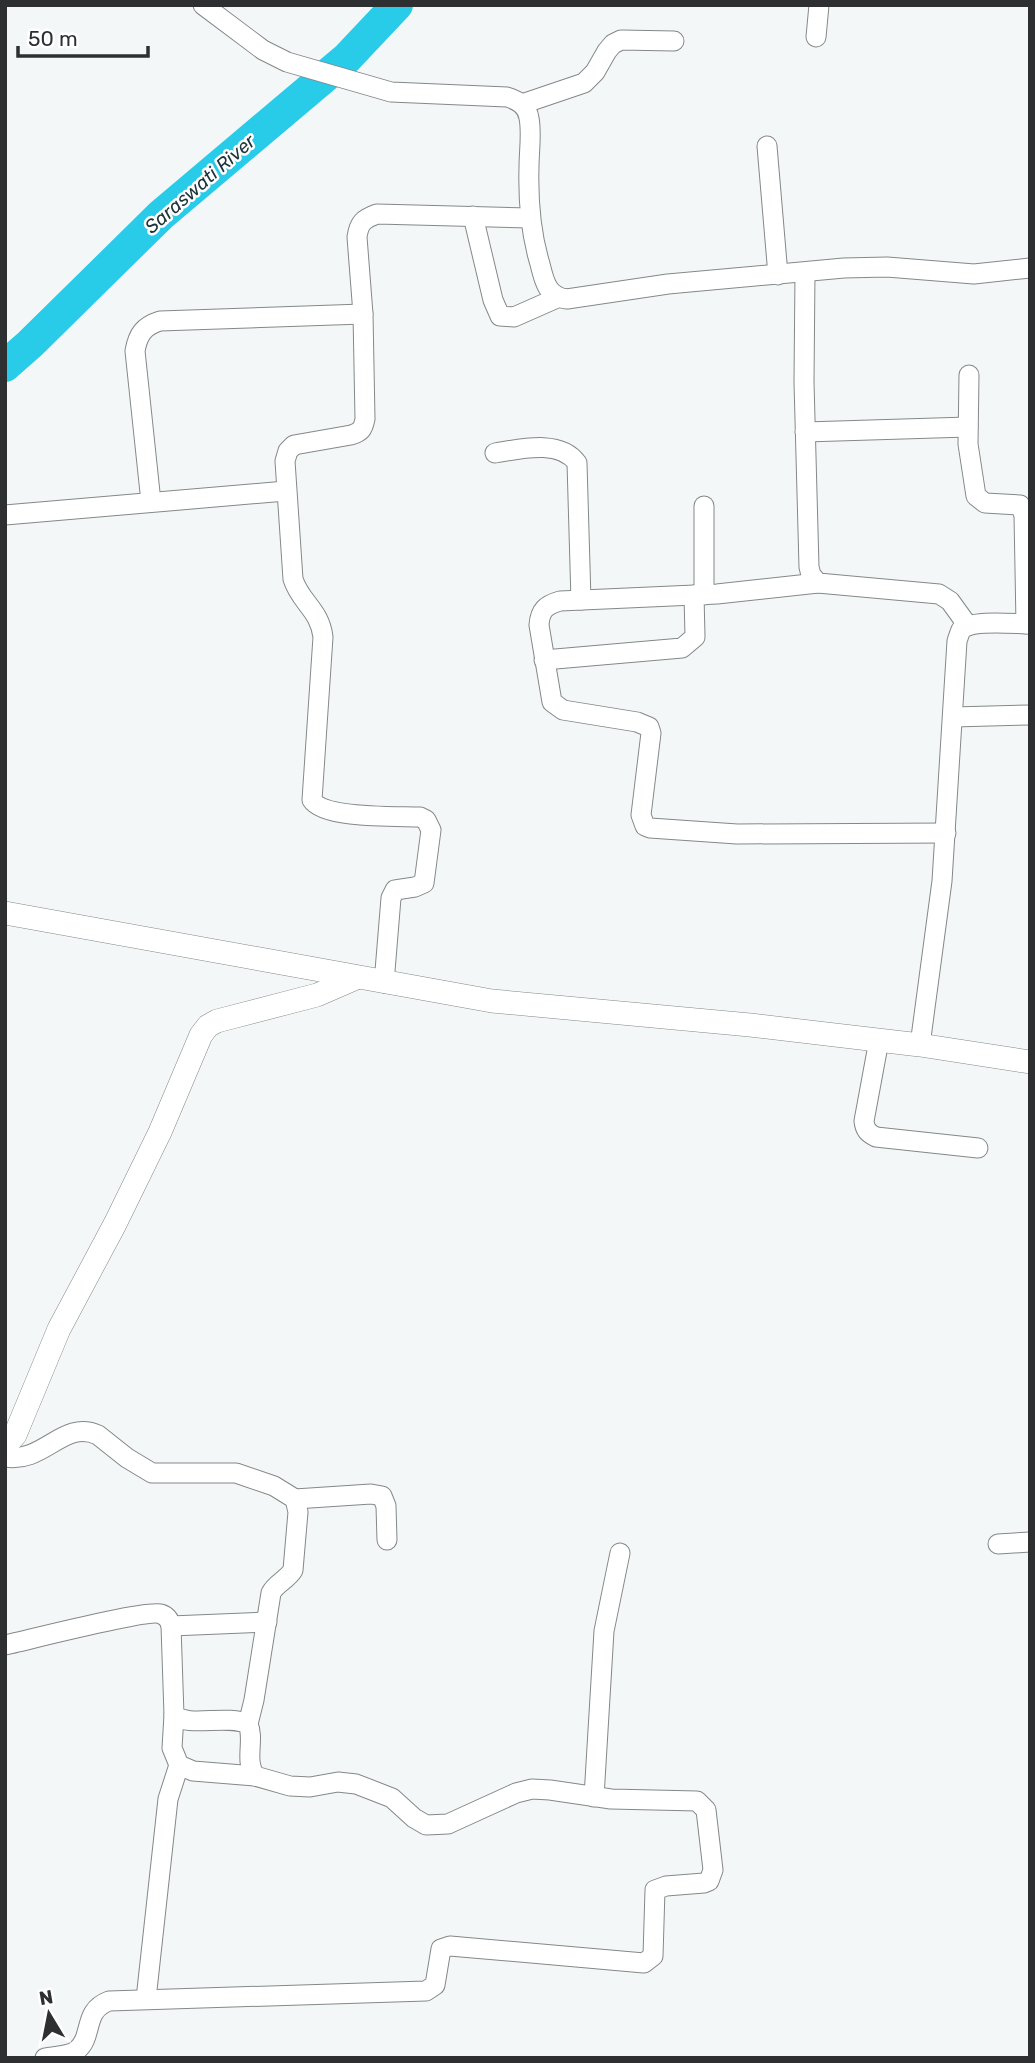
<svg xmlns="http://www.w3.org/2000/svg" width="1035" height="2063" font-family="Rubik,sans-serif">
<rect width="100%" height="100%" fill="#f3f7f8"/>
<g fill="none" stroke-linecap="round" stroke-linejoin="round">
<polyline stroke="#28cbe8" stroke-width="32" points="5,366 30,344 161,215 347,58 397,5"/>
<defs>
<g id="minor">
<path d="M203,5L263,50L287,62L391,92L507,97C517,100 527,105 529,118C532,133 529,151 529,167C528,201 530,231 540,264C544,280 547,297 567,299L668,284L844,268L887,267L974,274L1030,268"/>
<polyline points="816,37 819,5"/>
<polyline points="522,104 584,83 595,72 607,51 613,44 621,40 674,41"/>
<polyline points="767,146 778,275"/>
<polyline points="473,216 493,300 500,316 514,317 557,298"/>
<polyline points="805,273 804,382 809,567 811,575 818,583 939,594 950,601 968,626"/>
<polyline points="969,375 968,444 976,496 985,503 1020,505 1024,515 1026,624"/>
<polyline points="805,432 968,427"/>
<path d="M495,453C520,449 560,439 577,463L581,600"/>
<path d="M151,502L135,351C138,334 144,326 160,321L363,314"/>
<polyline points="5,515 286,491"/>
<path d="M818,583L717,594L560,601C546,605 540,610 539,625L552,702L563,710L637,722L649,727L651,733L641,815L645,826L650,828L737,834L946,833"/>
<polyline points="704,595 704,506"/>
<polyline points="544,660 682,648 695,637 694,595"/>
<polyline points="953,717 1030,715"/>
<path d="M384,983L391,898L395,890L415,887L424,883L431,830L426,820L420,817C397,816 324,819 312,800L323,637C320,610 300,602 293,579L285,461L288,451L294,445L351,435C361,432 363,429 365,419L363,314L357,237C359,223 363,219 377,214L529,218"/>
<path d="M879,1040L864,1121C865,1130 868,1133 876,1137L978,1148"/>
<path d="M920,1045L942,881L957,641C958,638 960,632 961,630C971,619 1015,624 1030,624"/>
<path d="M5,1457C44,1464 63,1419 98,1435L127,1458L152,1473H236L274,1486L295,1499L298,1512L293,1570C287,1580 276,1583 271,1593L254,1700L248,1724"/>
<polyline points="295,1499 371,1494 382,1496 386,1506 387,1540"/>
<polyline points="998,1544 1030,1542"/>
<polyline points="171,1626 267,1622"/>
<path d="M5,1645C28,1640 148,1609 161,1614C167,1616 170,1621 171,1626L174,1715C189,1728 226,1714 248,1724C255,1740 244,1760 255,1776L290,1786L310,1787L338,1782L356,1784L392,1798L414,1818L426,1825L448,1824L516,1793L532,1789L550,1790L611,1799L697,1801L706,1810L713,1870L709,1881L704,1883L666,1886L655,1890L653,1956L644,1963L450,1946L441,1949L435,1985L426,1991L109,2001C82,2011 94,2036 77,2050C70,2056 54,2056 45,2058"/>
<polyline points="174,1715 172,1748 179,1765 193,1771 255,1776"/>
<polyline points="594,1797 604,1631 620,1553"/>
<polyline points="146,1999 168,1799 179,1765"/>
</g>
<g id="tertiary">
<polyline points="5,913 492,1001 750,1025 920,1045 1030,1062"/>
<polyline points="5,1446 15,1435 59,1329 115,1224 160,1132 201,1035 208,1026 217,1021 317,995 356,978"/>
</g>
</defs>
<use href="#minor" stroke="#848889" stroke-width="21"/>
<use href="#tertiary" stroke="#848889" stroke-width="24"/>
<use href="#minor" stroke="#fff" stroke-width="19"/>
<use href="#tertiary" stroke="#fff" stroke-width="23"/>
</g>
<g text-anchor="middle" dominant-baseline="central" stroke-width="5" stroke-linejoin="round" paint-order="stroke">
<g font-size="19" font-style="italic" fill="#1c343a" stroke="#fff">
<text transform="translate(200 184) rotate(-41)">Saraswati River</text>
</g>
</g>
<rect width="1035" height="2063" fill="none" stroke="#2e2f30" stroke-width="14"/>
<g transform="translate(49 2014) rotate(350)" stroke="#ffffff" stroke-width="5" paint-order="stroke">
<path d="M0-5L12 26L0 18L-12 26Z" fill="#2e2f30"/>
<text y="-10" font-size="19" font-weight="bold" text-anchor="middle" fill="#2e2f30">N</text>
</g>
<path d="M18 46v10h130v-10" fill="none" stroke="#2e2f30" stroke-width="3.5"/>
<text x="28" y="46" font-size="21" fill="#2e2f30" stroke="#ffffff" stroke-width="5" paint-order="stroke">50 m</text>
</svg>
